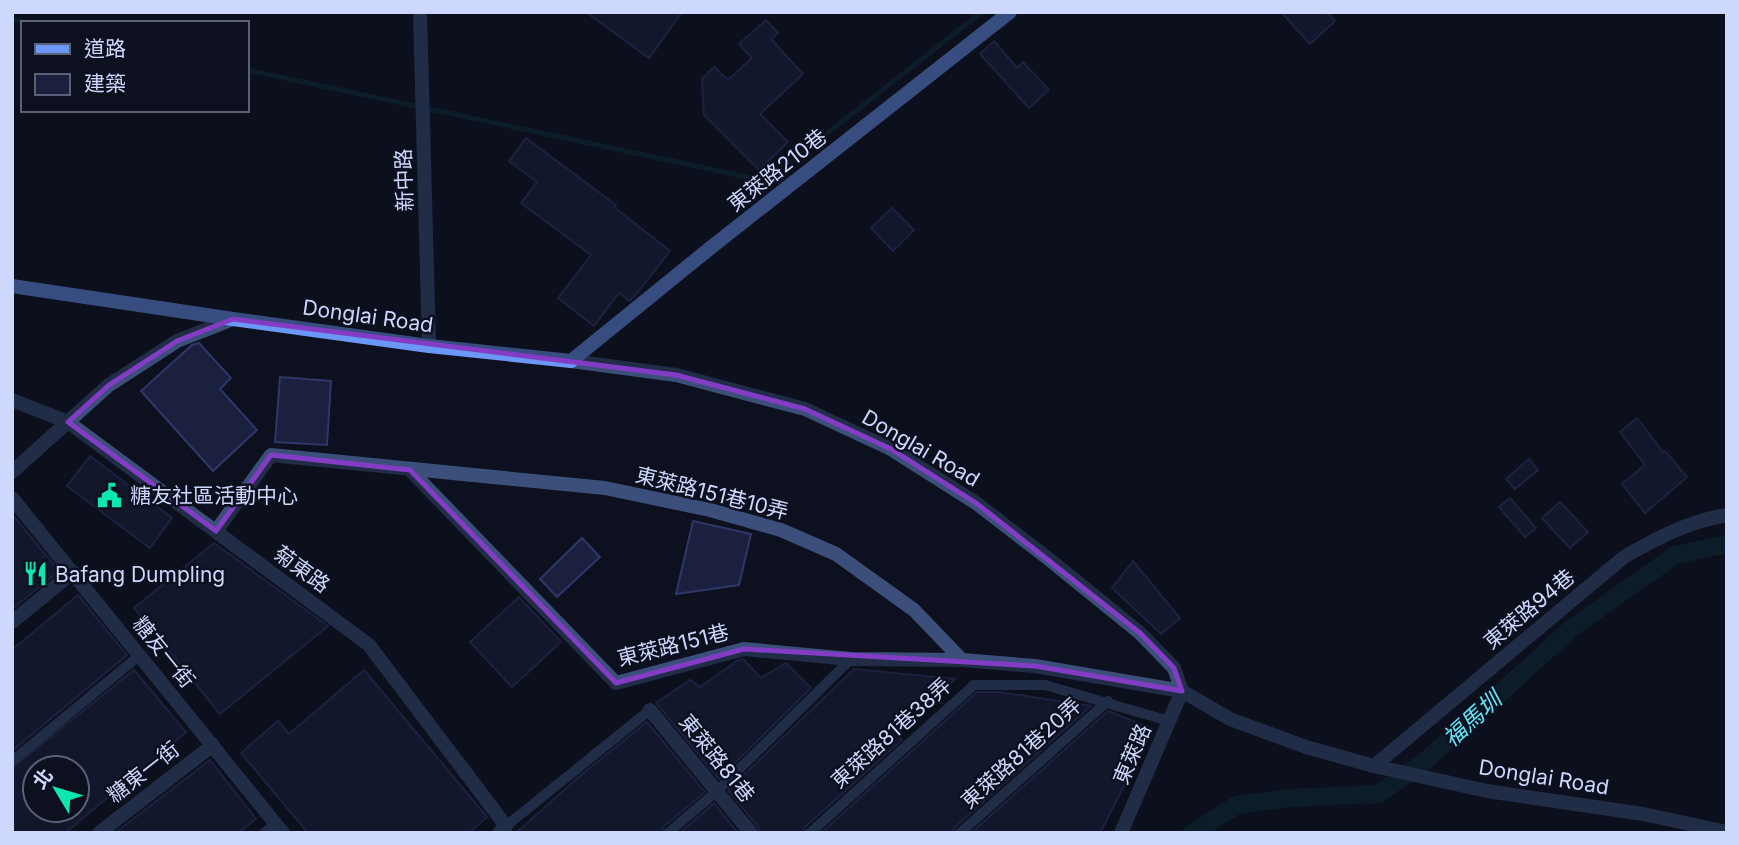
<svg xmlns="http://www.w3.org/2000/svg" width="1739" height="845" font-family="Inter,'Noto Sans TC',sans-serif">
<rect width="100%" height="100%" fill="#0d101e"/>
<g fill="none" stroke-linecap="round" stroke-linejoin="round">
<g stroke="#0c2c39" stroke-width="5">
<polyline points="12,19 28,23"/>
<polyline points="247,70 766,181 982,12"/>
</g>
<polyline stroke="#0c2c39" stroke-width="18" points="1192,833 1237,805 1290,798 1378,794 1424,762 1572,628 1675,555 1727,544"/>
</g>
<g fill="#1b203e" stroke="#2e3768" stroke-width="2" fill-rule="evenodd">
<polygon points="586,12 682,12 649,58"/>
<polygon points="1281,12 1327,12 1335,21 1310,44"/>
<polygon points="766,20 778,33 771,39 803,74 760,114 788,142 759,170 704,115 702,79 714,67 728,80 752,58 739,44"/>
<polygon points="994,41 1017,68 1023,62 1049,90 1029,108 980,54"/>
<polygon points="526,138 616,205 614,207 670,251 634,297 629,301 619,293 594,326 558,298 591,255 521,203 537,182 509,161"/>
<polygon points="892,208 914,230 893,251 871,228"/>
<polygon points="199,343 231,378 220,389 257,430 213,471 141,391 192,345"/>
<polygon points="280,377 331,381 327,445 275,442"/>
<polygon points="1637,418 1663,452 1665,451 1687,477 1645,513 1622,484 1645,465 1620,432"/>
<polygon points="90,456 172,518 150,548 67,486"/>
<polygon points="1529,459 1538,470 1515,489 1506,479"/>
<polygon points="1510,498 1536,528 1525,537 1499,507"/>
<polygon points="1560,502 1588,532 1570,548 1542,518"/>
<polygon points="12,514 59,571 12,609"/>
<polygon points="693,521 751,534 739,585 676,594"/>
<polygon points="582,538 600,557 557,597 540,579"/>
<polygon points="214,543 328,626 220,714 134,608"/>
<polygon points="1133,561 1180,618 1161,634 1112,588"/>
<polygon points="78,595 127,655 12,751 12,650"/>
<polygon points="519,597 561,642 512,687 470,642"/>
<polygon points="743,659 761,678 786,663 811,688 719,779 656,703 690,680 700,687 737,661"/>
<polygon points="854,669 955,679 897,734 902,740 805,827 803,833 760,833 758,827 728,790"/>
<path d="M134,670L186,732L65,833H12V768ZM35,768H77V810H35Z"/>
<polygon points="364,670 487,817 469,833 308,833 241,753 278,721 289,734"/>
<polygon points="977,692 999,692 1091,706 955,827 953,833 821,833"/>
<polygon points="1108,711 1153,729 1100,833 971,833"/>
<polygon points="647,722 705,792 663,827 661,833 516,833 582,774"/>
<polygon points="210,760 256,819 238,833 115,833"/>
<polygon points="714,803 738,833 680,833"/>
</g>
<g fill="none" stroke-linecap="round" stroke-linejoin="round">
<g stroke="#3b4f7a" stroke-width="10">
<polyline points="12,761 140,655"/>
<polyline points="506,826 650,710"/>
<polyline points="264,833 276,824"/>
<polyline points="668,833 716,792 851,659"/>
<polyline points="810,833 974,685 1045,685 1169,721"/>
<polyline points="960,833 1108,701"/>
</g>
<g stroke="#3b4f7a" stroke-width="14">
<polyline points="420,12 429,346"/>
<polyline points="571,361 676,375 805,409 891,449 976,503 1050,560 1140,633 1174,668 1182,691 1230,719 1306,747 1374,766 1487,791 1643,814 1727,832"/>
<polyline points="12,400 68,422 369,645 506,826 499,833"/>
<polyline points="410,470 616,683 744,649 851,659 962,660 1035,666 1182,691"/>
<polyline points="12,472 109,385 177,341 233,319"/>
<polyline points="12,498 283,833"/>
<polyline points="216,531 271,455 605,488 710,510 781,530 836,554 914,610 962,660"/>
<polyline points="12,622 73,572"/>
<polyline points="650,710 751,833"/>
<path d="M1374,766L1624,557C1657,538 1689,521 1727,515"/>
<polyline points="99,833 213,745"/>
<polyline points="1121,833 1182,691"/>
</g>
<polyline stroke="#6b97f6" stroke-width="14" points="12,286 233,319 429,346 571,361 709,249 1010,12"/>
</g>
<path d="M0 0H1739V845H0ZM233,319L676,375L805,409L891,449L976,503L1140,633L1174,668L1182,691L1035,666L744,649L616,683L410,470L271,455L216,531L68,422L109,385L177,341Z" fill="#0d101e" fill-opacity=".55" fill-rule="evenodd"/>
<path fill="none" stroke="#833dc5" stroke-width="5" stroke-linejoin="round" d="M233,319L676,375L805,409L891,449L976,503L1140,633L1174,668L1182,691L1035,666L744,649L616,683L410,470L271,455L216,531L68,422L109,385L177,341Z"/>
<defs>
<symbol id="civic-bare" viewBox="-9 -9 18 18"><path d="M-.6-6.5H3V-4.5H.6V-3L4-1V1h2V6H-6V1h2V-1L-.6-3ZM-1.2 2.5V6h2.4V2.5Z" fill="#0fe7b1" stroke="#0d101e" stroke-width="2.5" paint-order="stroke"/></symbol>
<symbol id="restaurant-bare" viewBox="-9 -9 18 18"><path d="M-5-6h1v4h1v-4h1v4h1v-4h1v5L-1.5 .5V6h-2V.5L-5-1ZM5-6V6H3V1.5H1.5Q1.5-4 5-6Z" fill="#0fe7b1" stroke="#0d101e" stroke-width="2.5" paint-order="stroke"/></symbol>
</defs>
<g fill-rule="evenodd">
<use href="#civic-bare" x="92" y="478" width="35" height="35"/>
<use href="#restaurant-bare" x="18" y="556" width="35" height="35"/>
</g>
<g text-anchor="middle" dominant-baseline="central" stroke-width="5" stroke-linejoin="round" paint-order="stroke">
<g font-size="21" fill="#cdd8fc" stroke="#0d101e">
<text transform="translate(777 170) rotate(-38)">東萊路210巷</text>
<text transform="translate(404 180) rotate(-92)">新中路</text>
<text transform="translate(368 316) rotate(8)">Donglai Road</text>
<text transform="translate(921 448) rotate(30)">Donglai Road</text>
<text transform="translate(712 493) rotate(14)">東萊路151巷10弄</text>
<text transform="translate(302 569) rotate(36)">菊東路</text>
<text transform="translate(1529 609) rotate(-40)">東萊路94巷</text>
<text transform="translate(673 645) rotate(-14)">東萊路151巷</text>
<text transform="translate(164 652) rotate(51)">糖友一街</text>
<text transform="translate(891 733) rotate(-42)">東萊路81巷38弄</text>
<text transform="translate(1021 753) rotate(-42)">東萊路81巷20弄</text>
<text transform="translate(1132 754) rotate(-67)">東萊路</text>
<text transform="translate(717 758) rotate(51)">東萊路81巷</text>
<text transform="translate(143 772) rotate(-38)">糖東一街</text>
<text transform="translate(1544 777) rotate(9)">Donglai Road</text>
</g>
<g font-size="21" fill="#cdd8fc" stroke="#0d101e" text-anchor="start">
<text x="130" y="495">糖友社區活動中心</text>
<text x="55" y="574">Bafang Dumpling</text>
</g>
<g font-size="23" font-style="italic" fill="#62e4f5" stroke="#0d101e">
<text transform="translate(1472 719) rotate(-42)">福馬圳</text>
</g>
</g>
<rect width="1739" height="845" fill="none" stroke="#cdd8fc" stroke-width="28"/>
<rect x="21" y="21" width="228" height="91" fill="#0d101e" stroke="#5a6077" stroke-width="2"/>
<rect x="35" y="44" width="35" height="10" fill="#6b97f6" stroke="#5a6077" stroke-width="2"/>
<text x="84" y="56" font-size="21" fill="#cdd8fc">道路</text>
<rect x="35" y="74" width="35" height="21" fill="#1b203e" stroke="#5a6077" stroke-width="2"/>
<text x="84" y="91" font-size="21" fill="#cdd8fc">建築</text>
<g transform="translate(56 789) rotate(308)"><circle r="33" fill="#0d101e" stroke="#5a6077" stroke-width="2"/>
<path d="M0-5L12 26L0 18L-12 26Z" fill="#0fe7b1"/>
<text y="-10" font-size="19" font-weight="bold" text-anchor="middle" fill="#cdd8fc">北</text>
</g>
</svg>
